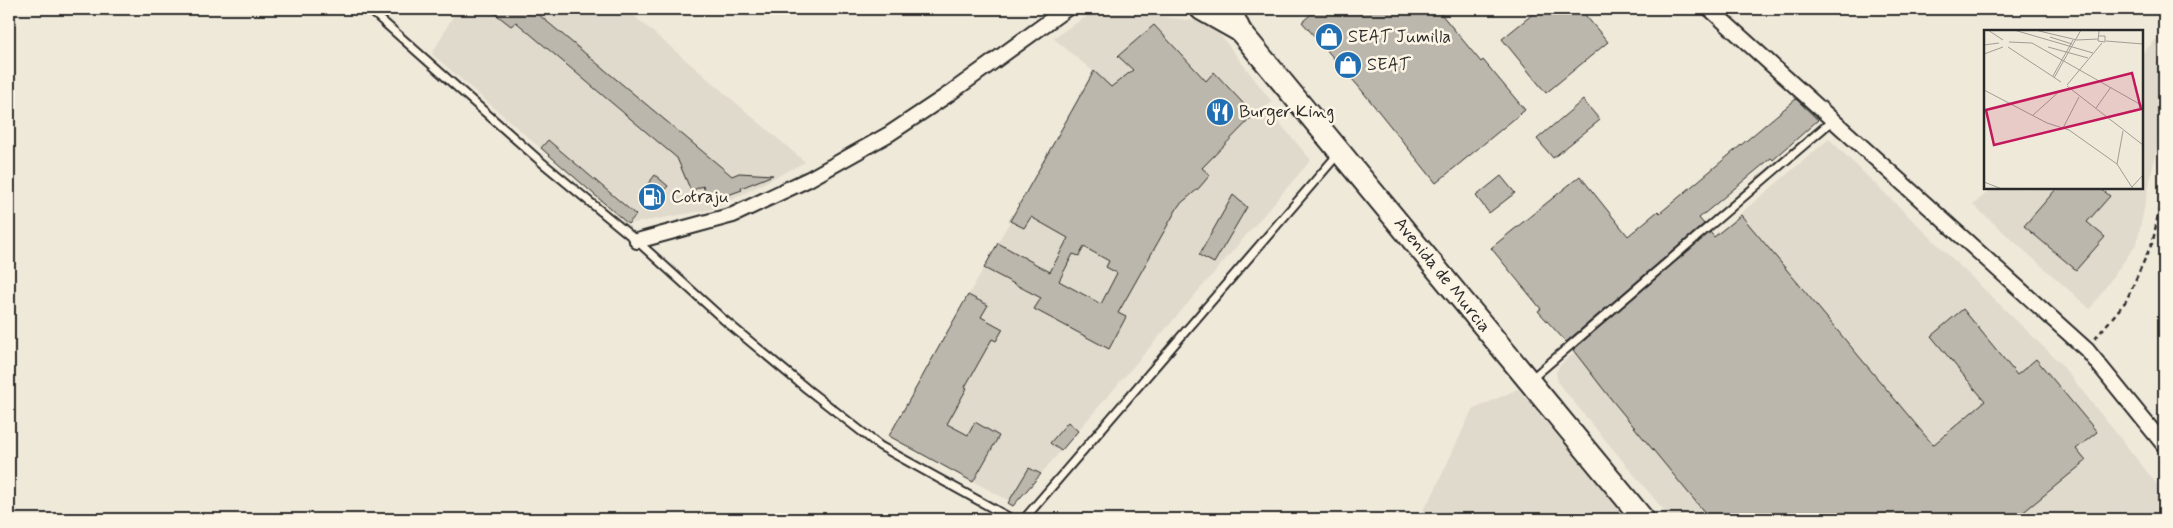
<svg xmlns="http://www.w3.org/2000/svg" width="2173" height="528" font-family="Mynerve,sans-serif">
<rect width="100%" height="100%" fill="#efe9da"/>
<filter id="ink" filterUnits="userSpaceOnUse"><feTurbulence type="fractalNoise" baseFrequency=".02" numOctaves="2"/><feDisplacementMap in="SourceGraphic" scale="10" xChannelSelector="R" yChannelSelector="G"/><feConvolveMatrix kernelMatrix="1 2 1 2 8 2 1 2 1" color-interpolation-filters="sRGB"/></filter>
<g filter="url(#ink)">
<g fill="#e0dacc">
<polygon points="457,9 626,9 805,162 714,209 628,224 432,54"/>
<polygon points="1098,9 1204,22 1215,28 1272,102 1266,107 1311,160 1015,504 889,436 1094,72 1053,38"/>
<polygon points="2157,39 2164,48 2164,113 2137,243 2090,309 1973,205 1992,188 2142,188 2142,53"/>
<polygon points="1829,139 2060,363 2164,493 2164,519 1671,519 1558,383 1556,372 1560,365"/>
<polygon points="1518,389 1628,519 1417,519 1432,496 1472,410"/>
</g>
<g fill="#bcb7ac" stroke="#2b2b2b" fill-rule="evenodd">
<polygon points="489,9 532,9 732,176 739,173 773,175 741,188 742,190 708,202 703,186 691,191 677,158 516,22 511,26"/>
<polygon points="1317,9 1437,9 1481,62 1483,60 1525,110 1436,183 1359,87 1302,22"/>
<polygon points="1539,9 1580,9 1608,42 1546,93 1502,39"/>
<path d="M1154,25L1206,81L1214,72L1254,115L1202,168L1210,175L1199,188L1179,205L1118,313L1126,317L1109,349L1034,309L1041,298L984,268L998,243L1050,272L1068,238L1031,217L1024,228L1010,221L1094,71L1111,87L1133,70L1118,56ZM1084,247L1109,261L1106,267L1117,273L1101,304L1059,281L1073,254L1079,256Z"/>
<polygon points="1796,99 1818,120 1773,160 1771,158 1699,218 1704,224 1566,342 1538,311 1541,309 1491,248 1580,176 1628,236 1658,211 1660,213"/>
<polygon points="1583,100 1600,120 1553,158 1537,139"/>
<polygon points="548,140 636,215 628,224 541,148"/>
<polygon points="655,175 668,186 650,207 638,197"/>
<polygon points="1501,176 1515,193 1489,213 1476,196"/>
<polygon points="2057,188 2100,188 2110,196 2087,222 2105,237 2076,270 2024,226"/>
<polygon points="1233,195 1247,207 1214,263 1199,255"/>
<polygon points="1741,215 1933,445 1985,401 1931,336 1963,309 2017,375 2036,359 2097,432 2076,449 2086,461 2015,519 1710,519 1611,399 1573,350 1710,232 1714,237"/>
<polygon points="968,295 988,305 981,317 1003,329 996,341 992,339 965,387 967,388 947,424 968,435 975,422 999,436 973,482 889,436"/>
<polygon points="1068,422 1078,431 1061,451 1050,443"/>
<polygon points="1029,468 1041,474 1013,506 1008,503"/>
</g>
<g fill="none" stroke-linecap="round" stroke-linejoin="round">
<defs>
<g id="lane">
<polyline points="369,9 539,160 637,241 723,319 807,389 880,446 1012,519"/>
<polyline points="1530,380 1833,120"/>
<polyline points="1024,519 1339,153"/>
</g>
<g id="street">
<polyline points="1710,9 2087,350 2164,445"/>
<polyline points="637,241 733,215 809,179 889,134 946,96 1066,9"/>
</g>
<g id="primary">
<polyline points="1201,9 1240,31"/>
<polyline points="1230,9 1240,31 1643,519"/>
</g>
</defs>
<use href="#lane" stroke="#2b2b2b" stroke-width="11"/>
<use href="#street" stroke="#2b2b2b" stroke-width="18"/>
<use href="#primary" stroke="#2b2b2b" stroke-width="25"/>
<polyline stroke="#2b2b2b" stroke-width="2.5" stroke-dasharray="5 4" stroke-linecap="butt" points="2095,339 2126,301 2153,241 2164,183"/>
<use href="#lane" stroke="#fcf5e5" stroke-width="7"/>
<use href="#street" stroke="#fcf5e5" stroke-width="14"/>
<use href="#primary" stroke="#fcf5e5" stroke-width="21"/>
</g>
</g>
<defs>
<symbol id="shop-disc" viewBox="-11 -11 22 22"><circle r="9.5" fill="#1f6fb2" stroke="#fcf5e5"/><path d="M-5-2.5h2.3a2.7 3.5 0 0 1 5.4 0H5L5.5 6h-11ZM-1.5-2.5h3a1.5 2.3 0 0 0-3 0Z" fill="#fff"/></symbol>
<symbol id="restaurant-disc" viewBox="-11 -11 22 22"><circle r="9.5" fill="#1f6fb2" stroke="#fcf5e5"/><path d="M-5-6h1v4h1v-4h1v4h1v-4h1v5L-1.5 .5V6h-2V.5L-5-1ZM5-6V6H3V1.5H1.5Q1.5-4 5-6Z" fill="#fff"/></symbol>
<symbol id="fuel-disc" viewBox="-11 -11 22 22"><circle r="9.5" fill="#1f6fb2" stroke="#fcf5e5"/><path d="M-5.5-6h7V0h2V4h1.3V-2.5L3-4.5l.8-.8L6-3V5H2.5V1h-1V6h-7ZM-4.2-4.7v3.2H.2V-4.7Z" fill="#fff"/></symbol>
</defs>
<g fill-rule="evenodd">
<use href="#shop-disc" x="1313" y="21" width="32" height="32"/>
<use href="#shop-disc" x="1332" y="49" width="32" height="32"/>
<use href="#restaurant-disc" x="1204" y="96" width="32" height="32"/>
<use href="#fuel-disc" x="636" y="181" width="32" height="32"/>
</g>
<g text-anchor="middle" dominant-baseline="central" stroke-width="5" stroke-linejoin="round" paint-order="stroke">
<g font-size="18" fill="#2b2b2b" stroke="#fcf5e5" text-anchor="start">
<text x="1348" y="37">SEAT Jumilla</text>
<text x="1367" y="65">SEAT</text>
<text x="1239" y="112">Burger King</text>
<text x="671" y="197">Cotraju</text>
</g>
<g font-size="18" fill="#2b2b2b" stroke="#fcf5e5">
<text transform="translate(1442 275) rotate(51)">Avenida de Murcia</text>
</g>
</g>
<g transform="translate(1984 30)">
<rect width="159" height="159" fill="#efe9da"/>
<path fill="none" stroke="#a19d94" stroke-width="1" d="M4,0L19,10M30,0L109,23M51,0L93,10L114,9M115,1L114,11L121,12V6H115M66,7L88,14M122,11L159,14M25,12L48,13L159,76M0,15L15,13M24,17L77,52M64,17L104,28M0,24L19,17M69,46L89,10M70,48L97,0M83,55L118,13M83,56L159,115M0,60L63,93L85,100L133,134L139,101M112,78L127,57M49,85L77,60M79,98L95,67M133,134L149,159M0,152L18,159M148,157L159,145"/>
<path fill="#c2185b" fill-opacity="0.15" stroke="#c2185b" stroke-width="2.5" d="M148,43L157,79L10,115L2,80Z"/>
<rect width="159" height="159" fill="none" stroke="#2b2b2b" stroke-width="2.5"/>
</g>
<rect width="2173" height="528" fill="none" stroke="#fcf5e5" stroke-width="30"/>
<rect x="15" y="15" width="2143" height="498" fill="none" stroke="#2b2b2b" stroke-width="2" filter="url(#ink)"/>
</svg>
